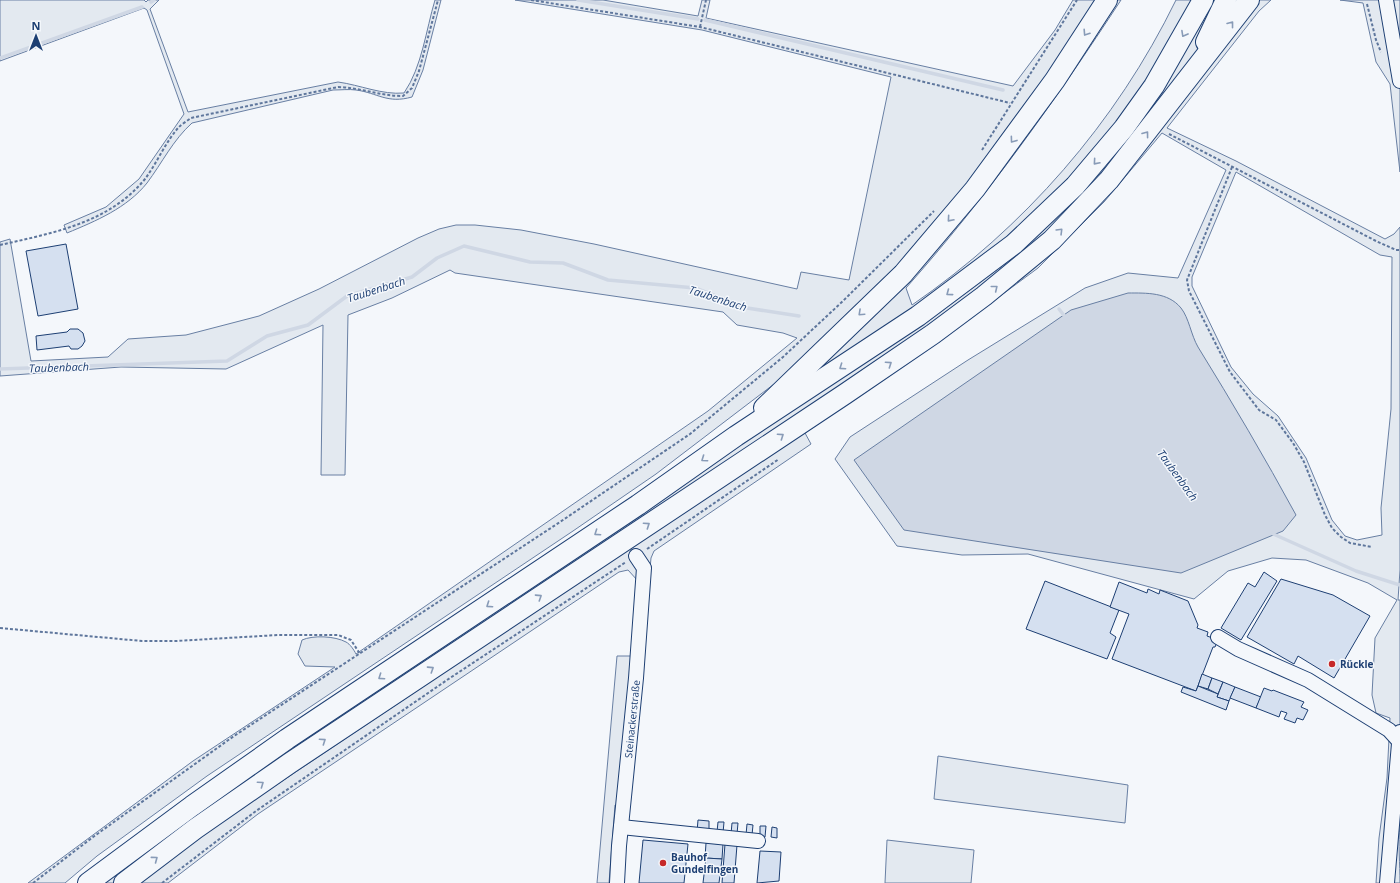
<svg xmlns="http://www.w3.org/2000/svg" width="1400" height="883" font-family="'Open Sans',sans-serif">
<rect width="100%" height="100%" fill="#f4f7fb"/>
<g fill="#e3e9f0" stroke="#687fa3" fill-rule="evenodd">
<path d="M0,0H144L146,2L148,0H159L150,9L188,112L338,82C360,85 382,95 404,93C422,67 426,30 435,0H441L423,70L412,97C387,104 378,93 356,90C349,89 341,90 333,90L192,123C173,140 162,163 147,183C127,208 96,221 67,233L64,225L106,207L139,179L184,114L147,10L144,8L0,61Z"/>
<path d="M515,0H603L698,16L702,0H710L706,18L1013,86L1055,30L1073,0H1121C1055,101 986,198 906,288L912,305C1024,228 1116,123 1176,0H1271L1259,11L1167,128L1236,161L1385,239L1394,234L1400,227V570L1398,600H1400V825C1398,844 1400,864 1400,883H1376L1379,838L1387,778L1390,718L1376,713L1372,695L1375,638L1397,600L1368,583L1306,560L1272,558L1228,571L1194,599L1028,554L962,555L897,546L835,459L850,437L968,360L1085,288L1128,273L1178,278L1226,170L1162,133L1104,202L1038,268L961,325L805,433L811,444L654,551L651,558L628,806L615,805L609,883H597L617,656H631L638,581L628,570L619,572L258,814L168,883H137L239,810L442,674L989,285L114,883H97L794,392L782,378L656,474L573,531L207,776L97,856L65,883H28L193,761L335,667L305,666L298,654L302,640C313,635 335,636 346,642C350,644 354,650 356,654L708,411L797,338L783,333L737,325L723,312L455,273L450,270L392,298L348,315L345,475H321L323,325L226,369L121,367L0,376V242L10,239L31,361L108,357L128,339L186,335L259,316L319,289L418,238L439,229L456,225H475L521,230L594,244L797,289L801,272L849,280L891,77L702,30ZM1236,172L1380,255L1392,257L1391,409L1381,508L1382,535L1357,540L1345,536L1332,520L1306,458L1278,416L1253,394L1231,367L1192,286V277Z"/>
<polygon points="1340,0 1400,0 1400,172 1390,84 1376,62 1363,3"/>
<polygon points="938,756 1128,785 1125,823 934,799"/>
<polygon points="887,840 974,850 971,883 885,883"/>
</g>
<path fill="#cfd7e4" stroke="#687fa3" d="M1128,293C1146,293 1168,292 1181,308C1189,318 1191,335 1198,347C1232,402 1265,458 1296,515L1283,531L1181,573L904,530L854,460L1071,310Z"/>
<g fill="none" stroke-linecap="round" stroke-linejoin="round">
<g stroke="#cfd7e4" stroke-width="3.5">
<polyline points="578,0 698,19"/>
<polyline points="151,2 154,0"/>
<polyline points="705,20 1003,90"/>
<polyline points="0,58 142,7"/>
<polyline points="1059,309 1066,318"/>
<polyline points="0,369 227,361 267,336 308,325 347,296 412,277 437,258 464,246 530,262 563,263 608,280 695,288 747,308 799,316"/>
<polyline points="1271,533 1356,571 1400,585"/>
</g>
</g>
<g fill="#d5e0f0" stroke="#1d3f73">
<polygon points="66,244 78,309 38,316 26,251"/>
<polygon points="70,329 78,329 83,333 85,341 82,346 78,349 71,349 69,346 37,350 36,336 67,332"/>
<polygon points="1264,572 1277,581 1241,640 1221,628 1248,583 1255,587"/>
<polygon points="1281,579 1333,595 1370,616 1334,678 1298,656 1294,664 1247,637"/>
<polygon points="1045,581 1119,610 1110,633 1116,637 1107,659 1026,629"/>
<polygon points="1119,582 1147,593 1148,589 1159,594 1160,590 1188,601 1198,625 1197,628 1208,632 1207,636 1218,640 1215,647 1213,647 1196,691 1112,659 1129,614 1110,607"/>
<polygon points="1202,674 1212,678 1208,689 1198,686"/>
<polygon points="1212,678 1223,682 1218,694 1208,689"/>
<polygon points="1223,682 1235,687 1229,701 1217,697"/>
<polygon points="1198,686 1218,694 1217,697 1229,701 1226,710 1181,692 1183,687 1196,691"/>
<polygon points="1235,687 1261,697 1256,708 1230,698"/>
<polygon points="1264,688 1272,691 1273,690 1304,702 1301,707 1308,710 1303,720 1297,718 1295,723 1284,719 1287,713 1281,711 1279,717 1256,708"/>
<polygon points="698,820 709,821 709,832 697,832"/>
<polygon points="718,822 724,822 723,833 717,832"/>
<polygon points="732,823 738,823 737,834 731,834"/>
<polygon points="747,824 753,825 752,835 746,835"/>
<polygon points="760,826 766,826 765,837 760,836"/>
<polygon points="772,827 777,828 777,838 771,837"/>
<polygon points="643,840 688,844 684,883 639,883"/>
<polygon points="706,843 723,844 722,859 705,858"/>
<polygon points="725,844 737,845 734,883 722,883"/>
<polygon points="760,851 781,852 779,881 757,883"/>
<polygon points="706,858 722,859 719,883 703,883"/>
</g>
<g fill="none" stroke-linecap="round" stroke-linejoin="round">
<defs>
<g id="minor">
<polyline points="1386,0 1400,81"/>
<polyline points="1218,637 1238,649 1308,680 1389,730 1399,741"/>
<polyline points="621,827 758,841"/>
<polyline points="617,883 619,846 636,678 644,568 636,556"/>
<polyline points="1387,883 1400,732"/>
</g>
<g id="highway">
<polyline points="1206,42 1226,0"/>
<polyline points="764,408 903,274 975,189 1055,80 1107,0"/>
<polyline points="88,883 192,806 287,739 638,505 736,436 918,316 1014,244 1075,186 1124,128 1154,86 1203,0"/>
<polyline points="124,883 195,829 290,763 845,394 933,334 984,296 1052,240 1109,180 1249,0"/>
</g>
</defs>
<use href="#minor" stroke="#1d3f73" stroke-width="16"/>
<use href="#highway" stroke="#1d3f73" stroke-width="22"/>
<g stroke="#5e769c" stroke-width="2" stroke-dasharray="3 2" stroke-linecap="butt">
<polyline points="531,0 700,27 1010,103"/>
<polyline points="1367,4 1376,40 1381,52"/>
<polyline points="700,27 706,0"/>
<polyline points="1169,134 1376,241 1396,250 1400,250"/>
<polyline points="982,150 1077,0"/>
<polyline points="1232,167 1187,280 1189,291 1230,372 1259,410 1276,420 1293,443 1304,462 1325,515 1332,528 1341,537 1350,543 1372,547"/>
<path d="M0,245C53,233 109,223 145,179C157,163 166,141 179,127C182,124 187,121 191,118L338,87C362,88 380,96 403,96L412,88L419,71L438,0"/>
<polyline points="647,549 779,459"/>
<polyline points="0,628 142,641 176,641 278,635 338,635 351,640 360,654"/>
<polyline points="33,883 93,837 234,736 560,522 690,434 783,357 843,301 934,211"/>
<polyline points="162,883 256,811 450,678 626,562"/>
</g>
<use href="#minor" stroke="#f4f7fb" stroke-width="14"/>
<use href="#highway" stroke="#f4f7fb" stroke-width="20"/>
</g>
<defs><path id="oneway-chevron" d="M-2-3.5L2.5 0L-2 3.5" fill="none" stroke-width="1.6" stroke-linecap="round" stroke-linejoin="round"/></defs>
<g stroke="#889bb7">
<use href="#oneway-chevron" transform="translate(1231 24) rotate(-52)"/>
<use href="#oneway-chevron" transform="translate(1086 33) rotate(123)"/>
<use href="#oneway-chevron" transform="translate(1184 34) rotate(119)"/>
<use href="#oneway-chevron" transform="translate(1146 134) rotate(-53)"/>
<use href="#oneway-chevron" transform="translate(1013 140) rotate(126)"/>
<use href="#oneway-chevron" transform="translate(1096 162) rotate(131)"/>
<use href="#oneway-chevron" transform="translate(950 219) rotate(131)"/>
<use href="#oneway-chevron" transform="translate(1060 231) rotate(-45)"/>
<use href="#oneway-chevron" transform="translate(995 288) rotate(-39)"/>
<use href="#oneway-chevron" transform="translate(949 293) rotate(143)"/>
<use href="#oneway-chevron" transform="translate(861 313) rotate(137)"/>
<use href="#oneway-chevron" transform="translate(889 364) rotate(-34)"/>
<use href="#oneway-chevron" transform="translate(842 367) rotate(146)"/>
<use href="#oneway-chevron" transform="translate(781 436) rotate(-34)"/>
<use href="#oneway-chevron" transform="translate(704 459) rotate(145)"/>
<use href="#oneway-chevron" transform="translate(647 525) rotate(-34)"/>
<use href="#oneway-chevron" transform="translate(597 533) rotate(146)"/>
<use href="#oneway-chevron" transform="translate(539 597) rotate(-33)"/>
<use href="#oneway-chevron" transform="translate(489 605) rotate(146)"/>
<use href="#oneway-chevron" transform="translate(431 669) rotate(-33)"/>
<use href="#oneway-chevron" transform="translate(381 677) rotate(146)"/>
<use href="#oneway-chevron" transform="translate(323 741) rotate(-34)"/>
<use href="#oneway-chevron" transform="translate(261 784) rotate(-35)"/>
<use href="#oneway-chevron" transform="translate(155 859) rotate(-37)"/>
</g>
<g fill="#c62828" stroke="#f4f7fb" stroke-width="1.5">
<circle cx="1332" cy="664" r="4"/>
<circle cx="663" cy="863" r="4"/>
</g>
<g text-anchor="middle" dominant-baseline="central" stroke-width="3" stroke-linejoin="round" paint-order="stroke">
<g font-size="10" font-weight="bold" fill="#1d3f73" stroke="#f4f7fb" text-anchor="start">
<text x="1340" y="664">Rückle</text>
<text x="671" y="857">Bauhof<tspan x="671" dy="12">Gundelfingen</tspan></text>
</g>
<g font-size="10" fill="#1d3f73" stroke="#f4f7fb">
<text transform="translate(632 719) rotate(-84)">Steinackerstraße</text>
</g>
<g font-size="11" font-style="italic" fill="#1d3f73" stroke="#f4f7fb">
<text transform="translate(376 289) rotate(-18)">Taubenbach</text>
<text transform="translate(718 298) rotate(18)">Taubenbach</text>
<text transform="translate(59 367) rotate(-2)">Taubenbach</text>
<text transform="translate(1178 475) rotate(54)">Taubenbach</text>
</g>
</g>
<g transform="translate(36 36)" stroke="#f4f7fb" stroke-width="3" paint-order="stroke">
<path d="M0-3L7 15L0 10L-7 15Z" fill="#1d3f73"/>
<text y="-6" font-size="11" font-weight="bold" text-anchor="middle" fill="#1d3f73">N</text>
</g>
</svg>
